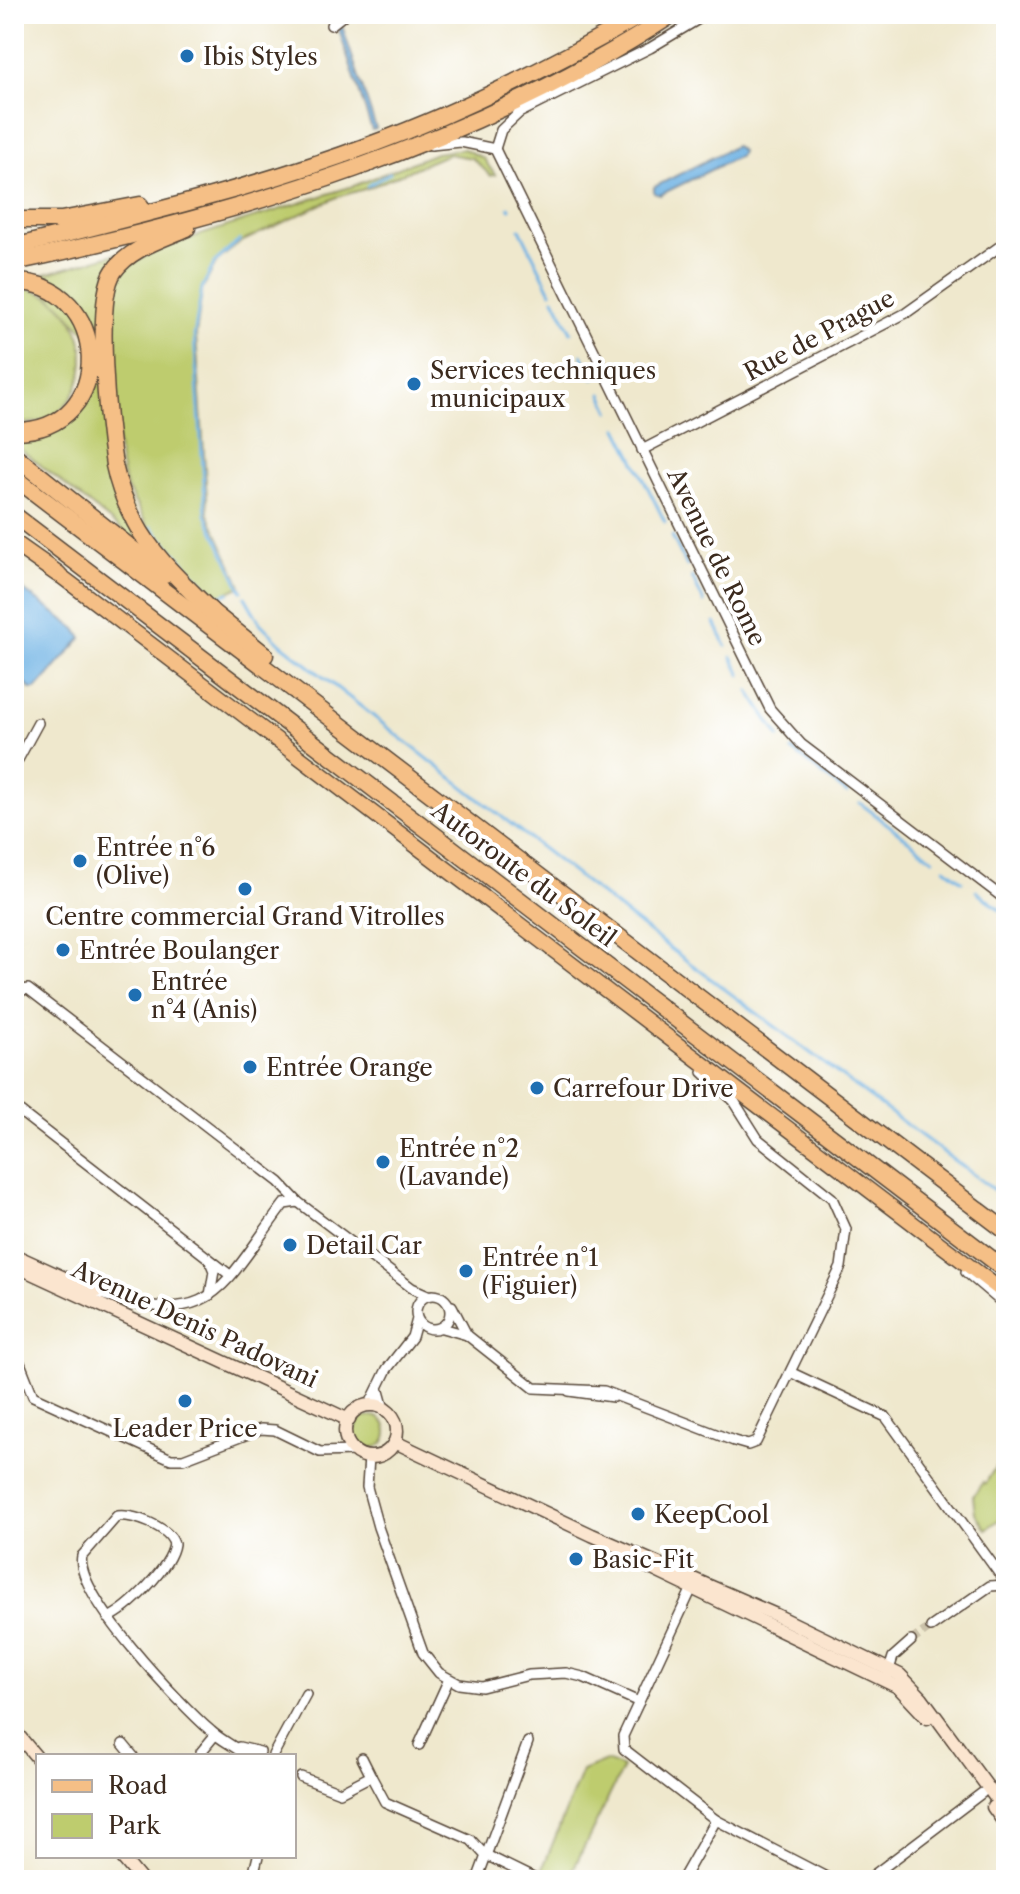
<svg xmlns="http://www.w3.org/2000/svg" width="1020" height="1894" font-family="'Libre Caslon Text',serif">
<rect width="100%" height="100%" fill="#fff"/>
<filter id="ink" filterUnits="userSpaceOnUse"><feTurbulence type="fractalNoise" baseFrequency=".0125" numOctaves="2"/><feDisplacementMap in="SourceGraphic" scale="16" xChannelSelector="R" yChannelSelector="G"/><feConvolveMatrix kernelMatrix="1 2 1 2 8 2 1 2 1" color-interpolation-filters="sRGB"/></filter>
<filter id="wash" filterUnits="userSpaceOnUse"><feTurbulence type="fractalNoise" baseFrequency=".006" numOctaves="4" result="noise"/><feDisplacementMap in="SourceGraphic" scale="32" xChannelSelector="R" yChannelSelector="G"/><feGaussianBlur stdDeviation="1.8" result="paint"/><feColorMatrix in="noise" values="0 0 0 0 0 0 0 0 0 0 0 0 0 0 0 0 0 1.4 0 .05"/><feComposite in="paint" operator="in"/></filter>
<g filter="url(#wash)">
<rect width="100%" height="100%" fill="#efe8cd"/>
<g fill="#becc6e" stroke="#7c7b46" stroke-width="2">
<polygon points="464,149 483,158 495,175 491,176 472,158 448,154 368,188 337,197 241,242 217,261 202,290 196,335 208,514 241,586 209,602 156,542 125,484 119,457 109,323 110,293 120,271 160,248 356,185 436,153"/>
<path d="M119,253L107,271L108,444L148,551L14,444L15,438C29,434 44,435 57,428C82,416 106,377 95,349C85,322 47,304 38,276Z"/>
<path d="M14,288C86,288 110,387 45,420C37,424 23,423 14,424Z"/>
<circle cx="371" cy="1432" r="16"/>
<polygon points="1006,1438 1006,1520 1000,1519 986,1529 975,1513 973,1496 983,1482 985,1484 999,1461"/>
<polygon points="606,1761 623,1768 568,1880 538,1880 582,1771"/>
</g>
<g fill="#6fb3e4" stroke="#556e81" stroke-width="2">
<polygon points="342,26 376,129 372,130 342,39 339,29"/>
<polygon points="735,146 741,151 739,156 660,195 654,193 654,187"/>
<polygon points="14,583 76,629 82,638 36,689 30,689 14,668"/>
</g>
<g fill="none" stroke-linecap="round" stroke-linejoin="round">
<g stroke="#6fb3e4" stroke-width="3">
<polyline points="367,186 390,173"/>
<polyline points="509,207 510,209"/>
<polyline points="520,229 551,292"/>
<polyline points="240,240 215,262 202,288 194,336 206,515 242,591"/>
<polyline points="554,298 571,332"/>
<polyline points="582,355 594,379"/>
<polyline points="602,394 610,411"/>
<polyline points="618,428 665,522"/>
<polyline points="151,527 216,597 229,593"/>
<polyline points="672,536 687,566"/>
<polyline points="692,577 704,602"/>
<polyline points="245,597 260,623 281,644 663,943 1006,1199"/>
<polyline points="715,623 726,646"/>
<polyline points="732,657 741,675"/>
<polyline points="749,691 779,737"/>
<polyline points="792,750 847,793"/>
<polyline points="860,803 933,859"/>
<polyline points="945,868 962,881"/>
<polyline points="976,891 1006,914"/>
</g>
</g>
</g>
<g filter="url(#ink)">
<g fill="none" stroke-linecap="round" stroke-linejoin="round">
<polyline stroke="#cbc2aa" stroke-width="9" stroke-dasharray="9 4.5" stroke-linecap="butt" points="911,1641 931,1627"/>
<defs>
<g id="street">
<polyline points="331,25 345,14"/>
<polyline points="431,145 461,142 495,149"/>
<polyline points="495,149 770,709 801,744 1006,900"/>
<polyline points="495,149 501,130 519,113 650,48 707,14"/>
<polyline points="642,450 906,313 1006,242"/>
<polyline points="14,767 38,723"/>
<polyline points="14,1000 22,990 28,989 279,1182 298,1202 412,1288 428,1295"/>
<polyline points="14,1107 230,1275"/>
<polyline points="209,1259 214,1271 210,1295"/>
<polyline points="966,1272 1006,1306"/>
<path d="M97,1293C215,1330 219,1290 284,1204L298,1202"/>
<circle cx="433" cy="1312" r="17"/>
<polyline points="452,1306 467,1335"/>
<polyline points="442,1328 467,1335 534,1388 604,1391 734,1441 748,1445 756,1442 841,1267 846,1229 832,1198 758,1139 734,1101 703,1072"/>
<polyline points="14,1348 33,1396 171,1459 183,1459 261,1429 275,1430 320,1452 355,1451"/>
<polyline points="792,1373 886,1417 1006,1583"/>
<polyline points="379,1391 384,1409"/>
<polyline points="569,1391 613,1397"/>
<polyline points="369,1406 387,1369 412,1337 417,1319"/>
<polyline points="369,1457 367,1487 378,1527 423,1653 439,1673 459,1684 482,1687 529,1675 566,1673 583,1677 639,1702"/>
<polyline points="692,1588 623,1736 624,1749 716,1820 832,1880"/>
<path d="M108,1618C128,1609 171,1567 174,1544C169,1527 134,1514 117,1516L82,1556C73,1593 182,1706 211,1731C222,1741 235,1746 246,1756"/>
<polyline points="931,1627 990,1586 1006,1585"/>
<polyline points="888,1673 893,1657 911,1641"/>
<polyline points="123,1744 133,1756"/>
<polyline points="419,1745 449,1679"/>
<polyline points="239,1747 260,1752"/>
<polyline points="14,1750 25,1744"/>
<polyline points="201,1752 215,1735"/>
<polyline points="273,1755 306,1694"/>
<polyline points="362,1758 371,1776"/>
<polyline points="301,1777 340,1792 371,1776 385,1802 471,1840 484,1854 537,1880"/>
<polyline points="252,1880 258,1856"/>
<polyline points="477,1880 528,1742"/>
<polyline points="622,1880 625,1876"/>
<polyline points="682,1880 716,1820"/>
<polyline points="867,1880 982,1793"/>
</g>
<g id="secondary">
<polyline points="14,1255 95,1292"/>
<polyline points="14,1265 349,1420"/>
<circle cx="371" cy="1431" r="26"/>
<polyline points="395,1442 592,1535 776,1615 900,1675 922,1698 1006,1812"/>
<polyline points="650,1568 898,1687 927,1718"/>
<polyline points="14,1730 38,1759"/>
<polyline points="993,1807 1006,1825"/>
<polyline points="121,1856 141,1880"/>
</g>
<polyline id="primary" points="49,567 1006,1294"/>
<g id="highway">
<polyline points="14,220 61,220 140,205"/>
<path d="M187,228C163,239 130,248 114,271C94,299 108,428 114,465C118,484 126,505 135,522C153,557 184,584 211,611"/>
<path d="M14,247C133,217 255,188 370,145C465,110 556,64 643,14"/>
<path d="M14,262C243,214 476,143 673,14"/>
<path d="M14,282C110,281 120,432 14,431"/>
<polyline points="14,455 165,575"/>
<polyline points="14,477 1006,1231"/>
<polyline points="14,515 1006,1270"/>
<polyline points="14,543 58,574"/>
<polyline points="202,604 265,655"/>
</g>
</defs>
<use href="#street" stroke="#564638" stroke-width="12"/>
<use href="#secondary" stroke="#564638" stroke-width="15"/>
<use href="#primary" stroke="#564638" stroke-width="17"/>
<use href="#highway" stroke="#564638" stroke-width="19"/>
<use href="#street" stroke="#fff" stroke-width="9"/>
<use href="#secondary" stroke="#fbe5cf" stroke-width="12"/>
<use href="#primary" stroke="#f5bf86" stroke-width="14"/>
<use href="#highway" stroke="#f5bf86" stroke-width="16"/>
</g>
</g>
<g fill="#1f6fb2" stroke="#fff" stroke-width="3">
<circle cx="187" cy="56" r="8"/>
<circle cx="414" cy="384" r="8"/>
<circle cx="80" cy="861" r="8"/>
<circle cx="245" cy="889" r="8"/>
<circle cx="63" cy="950" r="8"/>
<circle cx="135" cy="995" r="8"/>
<circle cx="250" cy="1067" r="8"/>
<circle cx="537" cy="1088" r="8"/>
<circle cx="383" cy="1162" r="8"/>
<circle cx="290" cy="1245" r="8"/>
<circle cx="466" cy="1271" r="8"/>
<circle cx="185" cy="1401" r="8"/>
<circle cx="638" cy="1514" r="8"/>
<circle cx="576" cy="1559" r="8"/>
</g>
<g text-anchor="middle" dominant-baseline="central" stroke-width="8" stroke-linejoin="round" paint-order="stroke">
<g font-size="24" fill="#3b2a1e" stroke="#fff" text-anchor="start">
<text x="203" y="56">Ibis Styles</text>
<text x="430" y="370">Services techniques<tspan x="430" dy="28">municipaux</tspan></text>
<text x="96" y="847">Entrée n°6<tspan x="96" dy="28">(Olive)</tspan></text>
<text x="245" y="916" text-anchor="middle">Centre commercial Grand Vitrolles</text>
<text x="79" y="950">Entrée Boulanger</text>
<text x="151" y="981">Entrée<tspan x="151" dy="28">n°4 (Anis)</tspan></text>
<text x="266" y="1067">Entrée Orange</text>
<text x="553" y="1088">Carrefour Drive</text>
<text x="399" y="1148">Entrée n°2<tspan x="399" dy="28">(Lavande)</tspan></text>
<text x="306" y="1245">Detail Car</text>
<text x="482" y="1257">Entrée n°1<tspan x="482" dy="28">(Figuier)</tspan></text>
<text x="185" y="1428" text-anchor="middle">Leader Price</text>
<text x="654" y="1514">KeepCool</text>
<text x="592" y="1559">Basic-Fit</text>
</g>
<g font-size="24" fill="#3b2a1e" stroke="#fff">
<text transform="translate(819 335) rotate(-28)">Rue de Prague</text>
<text transform="translate(717 557) rotate(64)">Avenue de Rome</text>
<text transform="translate(524 874) rotate(37)">Autoroute du Soleil</text>
<text transform="translate(195 1324) rotate(25)">Avenue Denis Padovani</text>
</g>
</g>
<rect width="1020" height="1894" fill="none" stroke="#fff" stroke-width="48"/>
<rect x="36" y="1754" width="260" height="104" fill="#ffffff" stroke="#b1aaa5" stroke-width="2"/>
<rect x="52" y="1780" width="40" height="12" fill="#f5bf86" stroke="#b1aaa5" stroke-width="2"/>
<text x="108" y="1794" font-size="24" fill="#3b2a1e">Road</text>
<rect x="52" y="1814" width="40" height="24" fill="#becc6e" stroke="#b1aaa5" stroke-width="2"/>
<text x="108" y="1834" font-size="24" fill="#3b2a1e">Park</text>
</svg>
